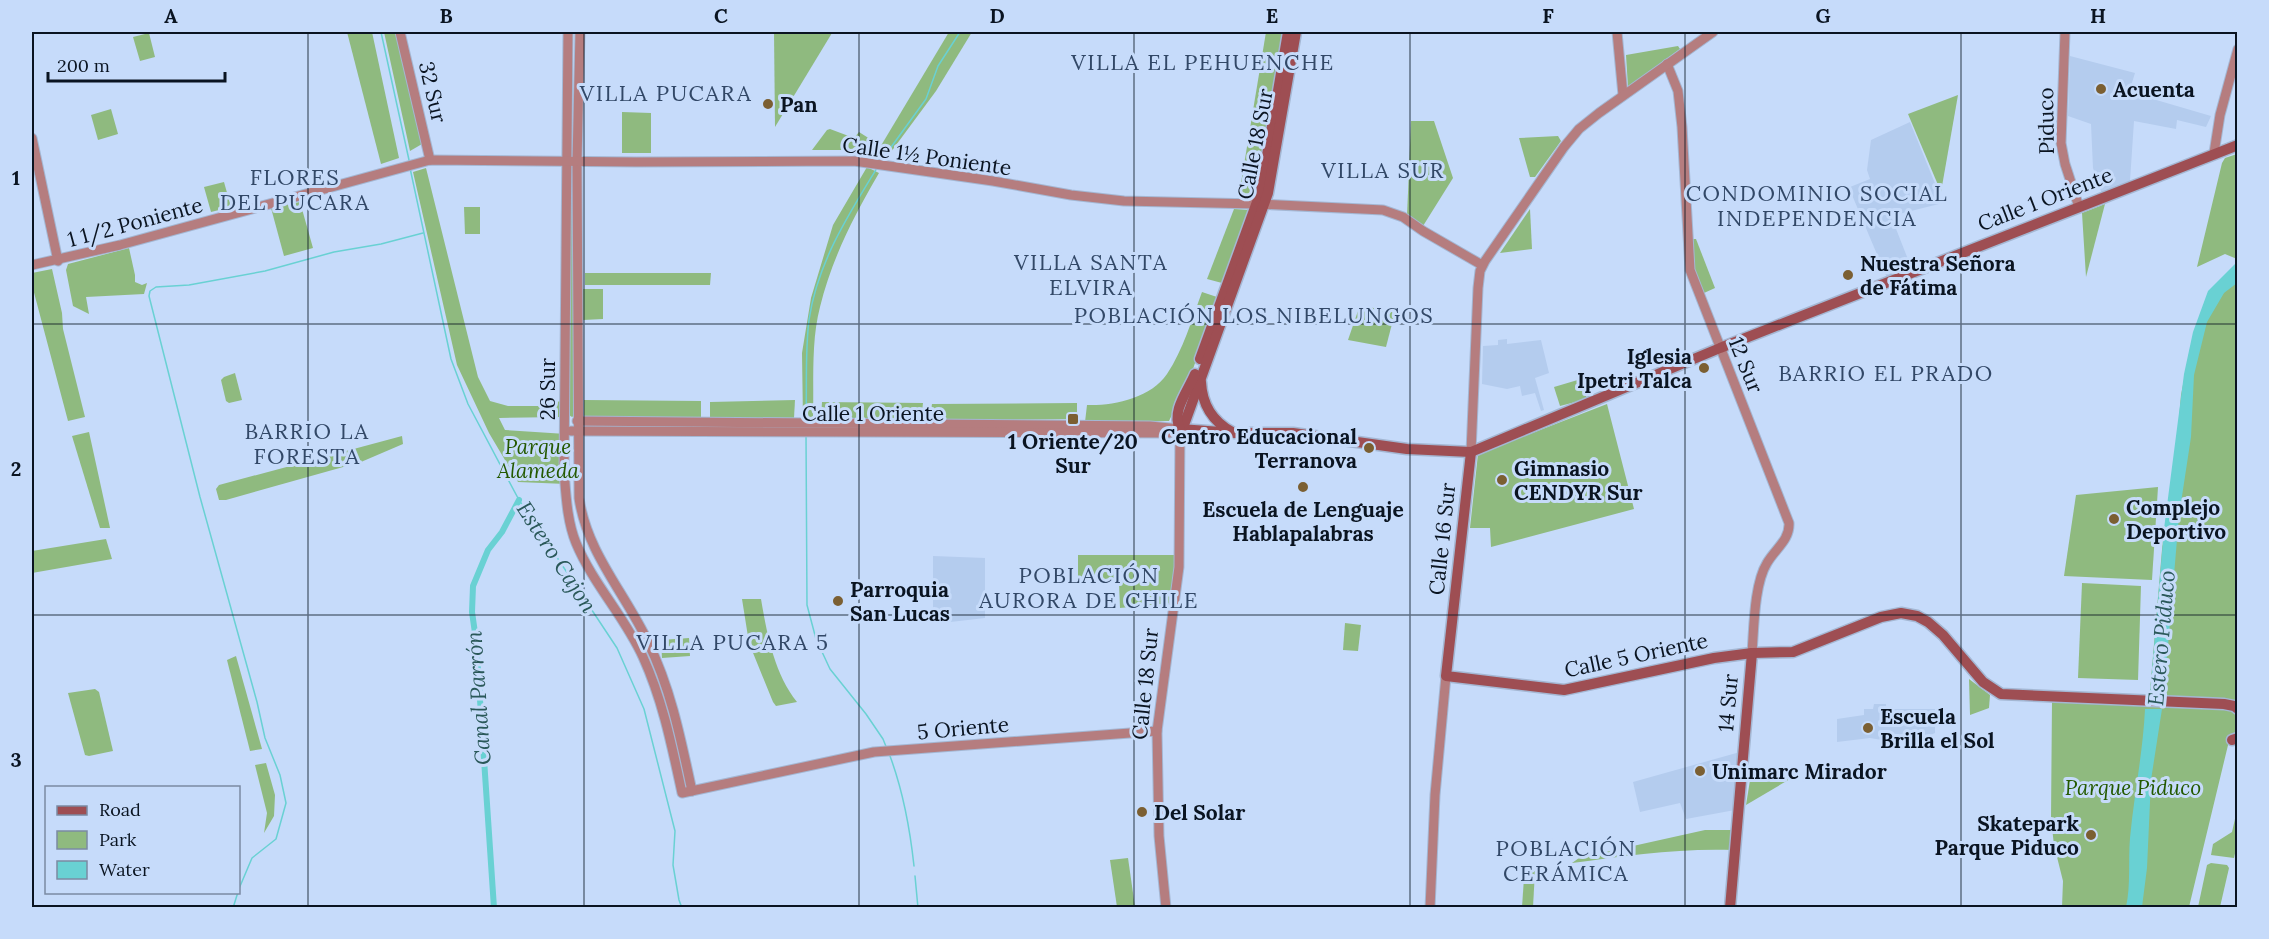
<svg xmlns="http://www.w3.org/2000/svg" width="2269" height="939" font-family="Lora,serif">
<rect width="100%" height="100%" fill="#c6dbfa"/>
<g fill="#b4ccee">
<polygon points="2070,56 2135,73 2129,92 2211,116 2206,127 2177,120 2176,129 2134,121 2130,181 2102,194 2093,168 2091,124 2068,116"/>
<polygon points="1910,122 1943,203 1891,216 1911,267 1887,278 1852,195 1850,187 1870,179 1867,170 1871,140"/>
<polygon points="1507,339 1507,344 1541,340 1549,373 1535,378 1544,410 1541,411 1535,393 1522,396 1520,386 1507,389 1482,384 1483,346 1498,345 1498,340"/>
<polygon points="933,556 985,558 985,618 933,624"/>
<polygon points="1874,704 1886,704 1886,709 1935,709 1935,733 1916,741 1900,743 1870,738 1837,742 1837,719 1864,715 1864,709 1873,709"/>
<polygon points="1740,752 1735,810 1686,819 1680,803 1640,812 1633,782"/>
</g>
<g fill="#8fba7f">
<polygon points="347,32 372,32 399,158 381,164"/>
<polygon points="384,32 397,32 422,144 410,151"/>
<polygon points="774,32 832,33 775,127"/>
<polygon points="949,32 972,32 936,91 888,156 886,158 877,156 876,154"/>
<polygon points="1266,32 1283,32 1258,182 1254,196 1239,195"/>
<polygon points="149,33 155,57 140,61 133,37"/>
<polygon points="1678,46 1680,49 1628,87 1626,55"/>
<polygon points="1958,95 1941,192 1908,114"/>
<polygon points="111,109 118,134 98,140 91,115"/>
<polygon points="622,112 651,113 651,153 622,153"/>
<polygon points="1411,121 1434,121 1453,178 1423,226 1407,216"/>
<polygon points="830,129 854,138 859,132 870,139 866,150 812,150 827,130"/>
<polygon points="1558,136 1561,141 1535,177 1530,177 1519,138"/>
<polygon points="2237,154 2237,259 2225,254 2197,267 2222,163 2225,158"/>
<path d="M867,167L879,173C854,216 832,258 820,307C811,341 814,381 813,416L811,419L803,421L802,353L811,298L833,225Z"/>
<polygon points="426,168 478,377 490,401 508,406 552,406 552,403 561,401 562,417 499,418 505,430 566,434 566,484 518,482 489,433 457,365 413,172"/>
<polygon points="571,169 574,169 575,415 572,417 569,415"/>
<polygon points="224,182 231,207 211,212 204,187"/>
<polygon points="300,202 313,248 284,256 271,208"/>
<polygon points="2105,204 2086,277 2082,213"/>
<polygon points="464,207 480,207 480,234 465,234"/>
<polygon points="1234,209 1250,210 1222,283 1207,279"/>
<polygon points="1530,209 1532,249 1500,253"/>
<polygon points="1691,239 1696,239 1715,288 1704,293 1695,271"/>
<polygon points="129,248 135,275 135,282 142,285 147,283 144,294 86,297 89,314 73,306 66,270 68,264"/>
<polygon points="52,269 62,313 63,329 85,417 68,421 32,285 32,273"/>
<polygon points="2237,270 2237,737 2229,741 2189,907 2062,907 2063,881 2054,845 2051,819 2052,701 2149,703 2163,538 2176,454 2181,395 2190,349"/>
<polygon points="585,273 711,273 710,285 585,285"/>
<polygon points="582,289 603,289 603,319 583,320"/>
<path d="M1202,292L1217,297L1191,375L1169,421L1085,422L1087,405C1113,406 1151,398 1167,374C1183,350 1192,319 1202,292Z"/>
<polygon points="1360,305 1392,312 1394,316 1386,347 1348,340"/>
<polygon points="235,373 242,400 229,403 226,401 221,380 224,377"/>
<polygon points="1581,379 1587,399 1560,406 1554,387"/>
<polygon points="584,400 701,401 701,418 584,418"/>
<polygon points="795,400 794,418 710,418 710,402"/>
<polygon points="822,402 923,403 921,421 821,420"/>
<polygon points="1077,403 1077,419 929,421 932,404"/>
<polygon points="1607,404 1634,509 1491,547 1490,528 1470,528 1478,454"/>
<polygon points="89,432 110,528 100,528 72,436"/>
<polygon points="402,436 403,444 361,462 226,500 219,500 216,489 219,485"/>
<polygon points="2158,487 2152,580 2064,576 2076,495"/>
<polygon points="106,539 112,559 32,573 32,551"/>
<polygon points="1078,555 1176,555 1171,603 1120,608 1119,583 1078,584"/>
<polygon points="2082,583 2141,586 2138,680 2078,678"/>
<path d="M742,599H761C767,634 774,673 797,702L776,706L773,702L749,643Z"/>
<polygon points="1345,623 1361,625 1358,651 1343,650"/>
<polygon points="689,638 690,656 662,658 661,640"/>
<polygon points="236,656 262,749 250,751 227,660"/>
<polygon points="1969,679 1990,695 1989,708 1970,715"/>
<polygon points="95,689 99,692 113,751 89,756 85,755 68,693"/>
<polygon points="266,763 275,795 274,816 264,833 267,813 255,765"/>
<polygon points="1752,768 1792,769 1795,776 1746,805"/>
<polygon points="2237,810 2237,844 2234,858 2211,855 2213,844 2232,832"/>
<path d="M1705,830H1735L1733,850C1679,848 1625,856 1572,863L1579,858Z"/>
<polygon points="1128,858 1135,907 1117,907 1110,860"/>
<polygon points="2211,863 2227,865 2229,868 2220,907 2198,907 2207,865"/>
<polygon points="1535,871 1533,907 1522,907 1524,878 1529,872"/>
</g>
<g fill="#69d1d3">
<polygon points="2237,262 2237,283 2224,293 2207,322 2194,375 2191,437 2179,516 2164,693 2150,694 2164,529 2184,374 2193,332 2208,291"/>
<path d="M2145,709H2162L2151,780L2147,868L2142,907H2126C2131,885 2128,861 2130,838C2134,795 2143,752 2145,709Z"/>
</g>
<g fill="none" stroke-linecap="round" stroke-linejoin="round">
<g stroke="#69d1d3" stroke-width="1.5">
<polyline points="381,32 409,160"/>
<polyline points="881,161 926,99 938,66 960,32"/>
<polyline points="410,168 451,359 468,404 519,500 617,648 644,709 675,831 673,865 679,900 682,908"/>
<path d="M806,418C807,386 805,352 809,320C817,264 848,215 877,168"/>
<polyline points="806,434 807,605 816,639 830,669 866,714 883,739 887,749"/>
<path d="M890,756C903,791 910,829 914,866"/>
<polyline points="915,876 918,908"/>
<polyline points="238,891 252,858 276,839 286,803 280,775 265,738 257,702 200,497 149,296 150,291 156,287 189,285 265,271 334,252 381,244 423,233"/>
<polyline points="233,908 238,892"/>
</g>
<polyline stroke="#69d1d3" stroke-width="6" points="494,908 476,640 472,612 473,586 488,550 502,532 519,500"/>
<defs>
<g id="tertiary">
<polyline points="400,32 430,160"/>
<path d="M568,32L564,471C566,495 567,521 576,543C593,584 625,617 643,657C663,701 672,747 682,793L874,752L1157,731"/>
<path d="M580,32L577,162L579,498C587,553 625,593 648,642C671,689 681,740 692,791"/>
<polyline points="1617,32 1623,95"/>
<polyline points="2065,32 2061,143 2065,164 2079,207"/>
<path d="M1667,64L1678,91L1682,127L1690,270L1789,523C1790,540 1775,549 1767,563C1754,584 1754,628 1752,653"/>
<polyline points="32,138 58,261"/>
<polyline points="2214,153 2220,115 2238,49"/>
<polyline points="32,265 120,245 430,160 636,162 854,161 993,181 1071,195 1124,201 1257,204 1383,210 1403,217 1423,231 1482,265"/>
<polyline points="577,421 1150,426 1180,429"/>
<polyline points="571,431 1169,433 1180,429"/>
<polyline points="1471,452 1478,288 1480,271 1485,261 1564,147 1579,129 1599,113 1713,32"/>
<polyline points="1166,908 1159,836 1157,731 1179,567 1180,429"/>
<polyline points="1430,908 1435,795 1446,676"/>
</g>
<g id="secondary">
<polyline points="1200,359 1261,191 1288,32"/>
<path d="M1201,382C1202,403 1212,421 1232,432"/>
<polyline points="1180,429 1235,433 1293,433 1407,449 1471,452 1720,348 2238,145"/>
<polyline points="1180,429 1184,425 1268,193 1296,32"/>
<path d="M1180,429C1171,411 1188,391 1195,374"/>
<polyline points="1471,452 1446,676 1564,690 1714,658 1752,653 1793,652 1881,617 1901,613 1917,616 1928,622 1943,635 1983,682 2001,694 2224,704 2234,706 2238,709"/>
<polyline points="2232,740 2238,738"/>
<polyline points="1730,908 1752,653"/>
</g>
</defs>
<use href="#tertiary" stroke="#a4b7d3" stroke-width="11"/>
<use href="#secondary" stroke="#a4b7d3" stroke-width="13"/>
<use href="#tertiary" stroke="#b57d7f" stroke-width="9"/>
<use href="#secondary" stroke="#9e4e53" stroke-width="10"/>
</g>
<path fill="none" stroke="#0a1421" stroke-width="1.5" stroke-opacity="0.55" d="M308,32V908M584,32V908M859,32V908M1134,32V908M1410,32V908M1685,32V908M1961,32V908M32,324H2238M32,615H2238"/>
<g fill="#7b5f32" stroke="#c6dbfa" stroke-width="2">
<circle cx="2101" cy="89" r="6"/>
<circle cx="768" cy="104" r="6"/>
<circle cx="1848" cy="275" r="6"/>
<circle cx="1704" cy="368" r="6"/>
<rect x="1067" y="413" width="12" height="12" rx="3"/>
<circle cx="1369" cy="448" r="6"/>
<circle cx="1502" cy="480" r="6"/>
<circle cx="1303" cy="487" r="6"/>
<circle cx="2114" cy="519" r="6"/>
<circle cx="838" cy="601" r="6"/>
<circle cx="1868" cy="728" r="6"/>
<circle cx="1700" cy="771" r="6"/>
<circle cx="1142" cy="812" r="6"/>
<circle cx="2091" cy="835" r="6"/>
</g>
<g text-anchor="middle" dominant-baseline="central" stroke-width="6" stroke-linejoin="round" paint-order="stroke">
<g font-size="21" font-weight="bold" fill="#0a1421" stroke="#c6dbfa" text-anchor="start">
<text x="2113" y="89">Acuenta</text>
<text x="780" y="104">Pan</text>
<text x="1860" y="263">Nuestra Señora<tspan x="1860" dy="24">de Fátima</tspan></text>
<text x="1692" y="356" text-anchor="end">Iglesia<tspan x="1692" dy="24">Ipetri Talca</tspan></text>
<text x="1357" y="436" text-anchor="end">Centro Educacional<tspan x="1357" dy="24">Terranova</tspan></text>
<text x="1073" y="441" text-anchor="middle">1 Oriente/20<tspan x="1073" dy="24">Sur</tspan></text>
<text x="1514" y="468">Gimnasio<tspan x="1514" dy="24">CENDYR Sur</tspan></text>
<text x="2126" y="507">Complejo<tspan x="2126" dy="24">Deportivo</tspan></text>
<text x="1303" y="509" text-anchor="middle">Escuela de Lenguaje<tspan x="1303" dy="24">Hablapalabras</tspan></text>
<text x="850" y="589">Parroquia<tspan x="850" dy="24">San Lucas</tspan></text>
<text x="1880" y="716">Escuela<tspan x="1880" dy="24">Brilla el Sol</tspan></text>
<text x="1712" y="771">Unimarc Mirador</text>
<text x="1154" y="812">Del Solar</text>
<text x="2079" y="823" text-anchor="end">Skatepark<tspan x="2079" dy="24">Parque Piduco</tspan></text>
</g>
<g font-size="21" fill="#0a1421" stroke="#c6dbfa">
<text transform="translate(433 92) rotate(77)">32 Sur</text>
<text transform="translate(2046 121) rotate(-91)">Piduco</text>
<text transform="translate(1255 144) rotate(-79)">Calle 18 Sur</text>
<text transform="translate(927 156) rotate(8)">Calle 1½ Poniente</text>
<text transform="translate(2045 199) rotate(-21)">Calle 1 Oriente</text>
<text transform="translate(135 222) rotate(-15)">1 1/2 Poniente</text>
<text transform="translate(1746 365) rotate(68)">12 Sur</text>
<text transform="translate(547 389) rotate(-90)">26 Sur</text>
<text x="873" y="413">Calle 1 Oriente</text>
<text transform="translate(1442 539) rotate(-84)">Calle 16 Sur</text>
<text transform="translate(1636 655) rotate(-12)">Calle 5 Oriente</text>
<text transform="translate(1145 684) rotate(-84)">Calle 18 Sur</text>
<text transform="translate(1728 703) rotate(-85)">14 Sur</text>
<text transform="translate(963 728) rotate(-5)">5 Oriente</text>
</g>
<g font-size="21" font-style="italic" fill="#245900" stroke="#c6dbfa">
<text x="538" y="446">Parque<tspan x="538" dy="24">Alameda</tspan></text>
<text x="2133" y="787">Parque Piduco</text>
</g>
<g font-size="22" letter-spacing="1.5" fill="#324867" stroke="#c6dbfa">
<text x="1203" y="62">VILLA EL PEHUENCHE</text>
<text x="666" y="93">VILLA PUCARA</text>
<text x="1383" y="170">VILLA SUR</text>
<text x="295" y="177">FLORES<tspan x="295" dy="25">DEL PUCARA</tspan></text>
<text x="1817" y="193">CONDOMINIO SOCIAL<tspan x="1817" dy="25">INDEPENDENCIA</tspan></text>
<text x="1091" y="262">VILLA SANTA<tspan x="1091" dy="25">ELVIRA</tspan></text>
<text x="1254" y="315">POBLACIÓN LOS NIBELUNGOS</text>
<text x="1886" y="373">BARRIO EL PRADO</text>
<text x="307" y="431">BARRIO LA<tspan x="307" dy="25">FORESTA</tspan></text>
<text x="1089" y="575">POBLACIÓN<tspan x="1089" dy="25">AURORA DE CHILE</tspan></text>
<text x="733" y="642">VILLA PUCARA 5</text>
<text x="1566" y="848">POBLACIÓN<tspan x="1566" dy="25">CERÁMICA</tspan></text>
</g>
<g font-size="22" font-style="italic" fill="#2a5859" stroke="#c6dbfa">
<text transform="translate(557 557) rotate(57)">Estero Cajon</text>
<text transform="translate(2161 638) rotate(-85)">Estero Piduco</text>
<text transform="translate(478 698) rotate(-94)">Canal Parrón</text>
</g>
</g>
<rect width="2269" height="939" fill="none" stroke="#c6dbfa" stroke-width="66"/>
<rect x="45" y="786" width="195" height="108" fill="#c6dbfa" stroke="#7b8ba3" stroke-width="1.5"/>
<rect x="57" y="806" width="30" height="9" fill="#9e4e53" stroke="#7b8ba3" stroke-width="1.5"/>
<text x="99" y="816" font-size="18" fill="#0a1421">Road</text>
<rect x="57" y="831" width="30" height="18" fill="#8fba7f" stroke="#7b8ba3" stroke-width="1.5"/>
<text x="99" y="846" font-size="18" fill="#0a1421">Park</text>
<rect x="57" y="861" width="30" height="18" fill="#69d1d3" stroke="#7b8ba3" stroke-width="1.5"/>
<text x="99" y="876" font-size="18" fill="#0a1421">Water</text>
<path d="M48 72v9h177v-9" fill="none" stroke="#0a1421" stroke-width="3"/>
<text x="57" y="72" font-size="18" fill="#0a1421" stroke="#c6dbfa" stroke-width="4.5" paint-order="stroke">200 m</text>
<rect x="33" y="33" width="2203" height="873" fill="none" stroke="#0a1421" stroke-width="2"/>
<g font-size="20" text-anchor="middle" font-weight="bold" fill="#0a1421">
<text x="171" y="23">A</text>
<text x="446" y="23">B</text>
<text x="721" y="23">C</text>
<text x="997" y="23">D</text>
<text x="1272" y="23">E</text>
<text x="1548" y="23">F</text>
<text x="1823" y="23">G</text>
<text x="2098" y="23">H</text>
<text x="16" y="185">1</text>
<text x="16" y="476">2</text>
<text x="16" y="767">3</text>
</g>
</svg>
